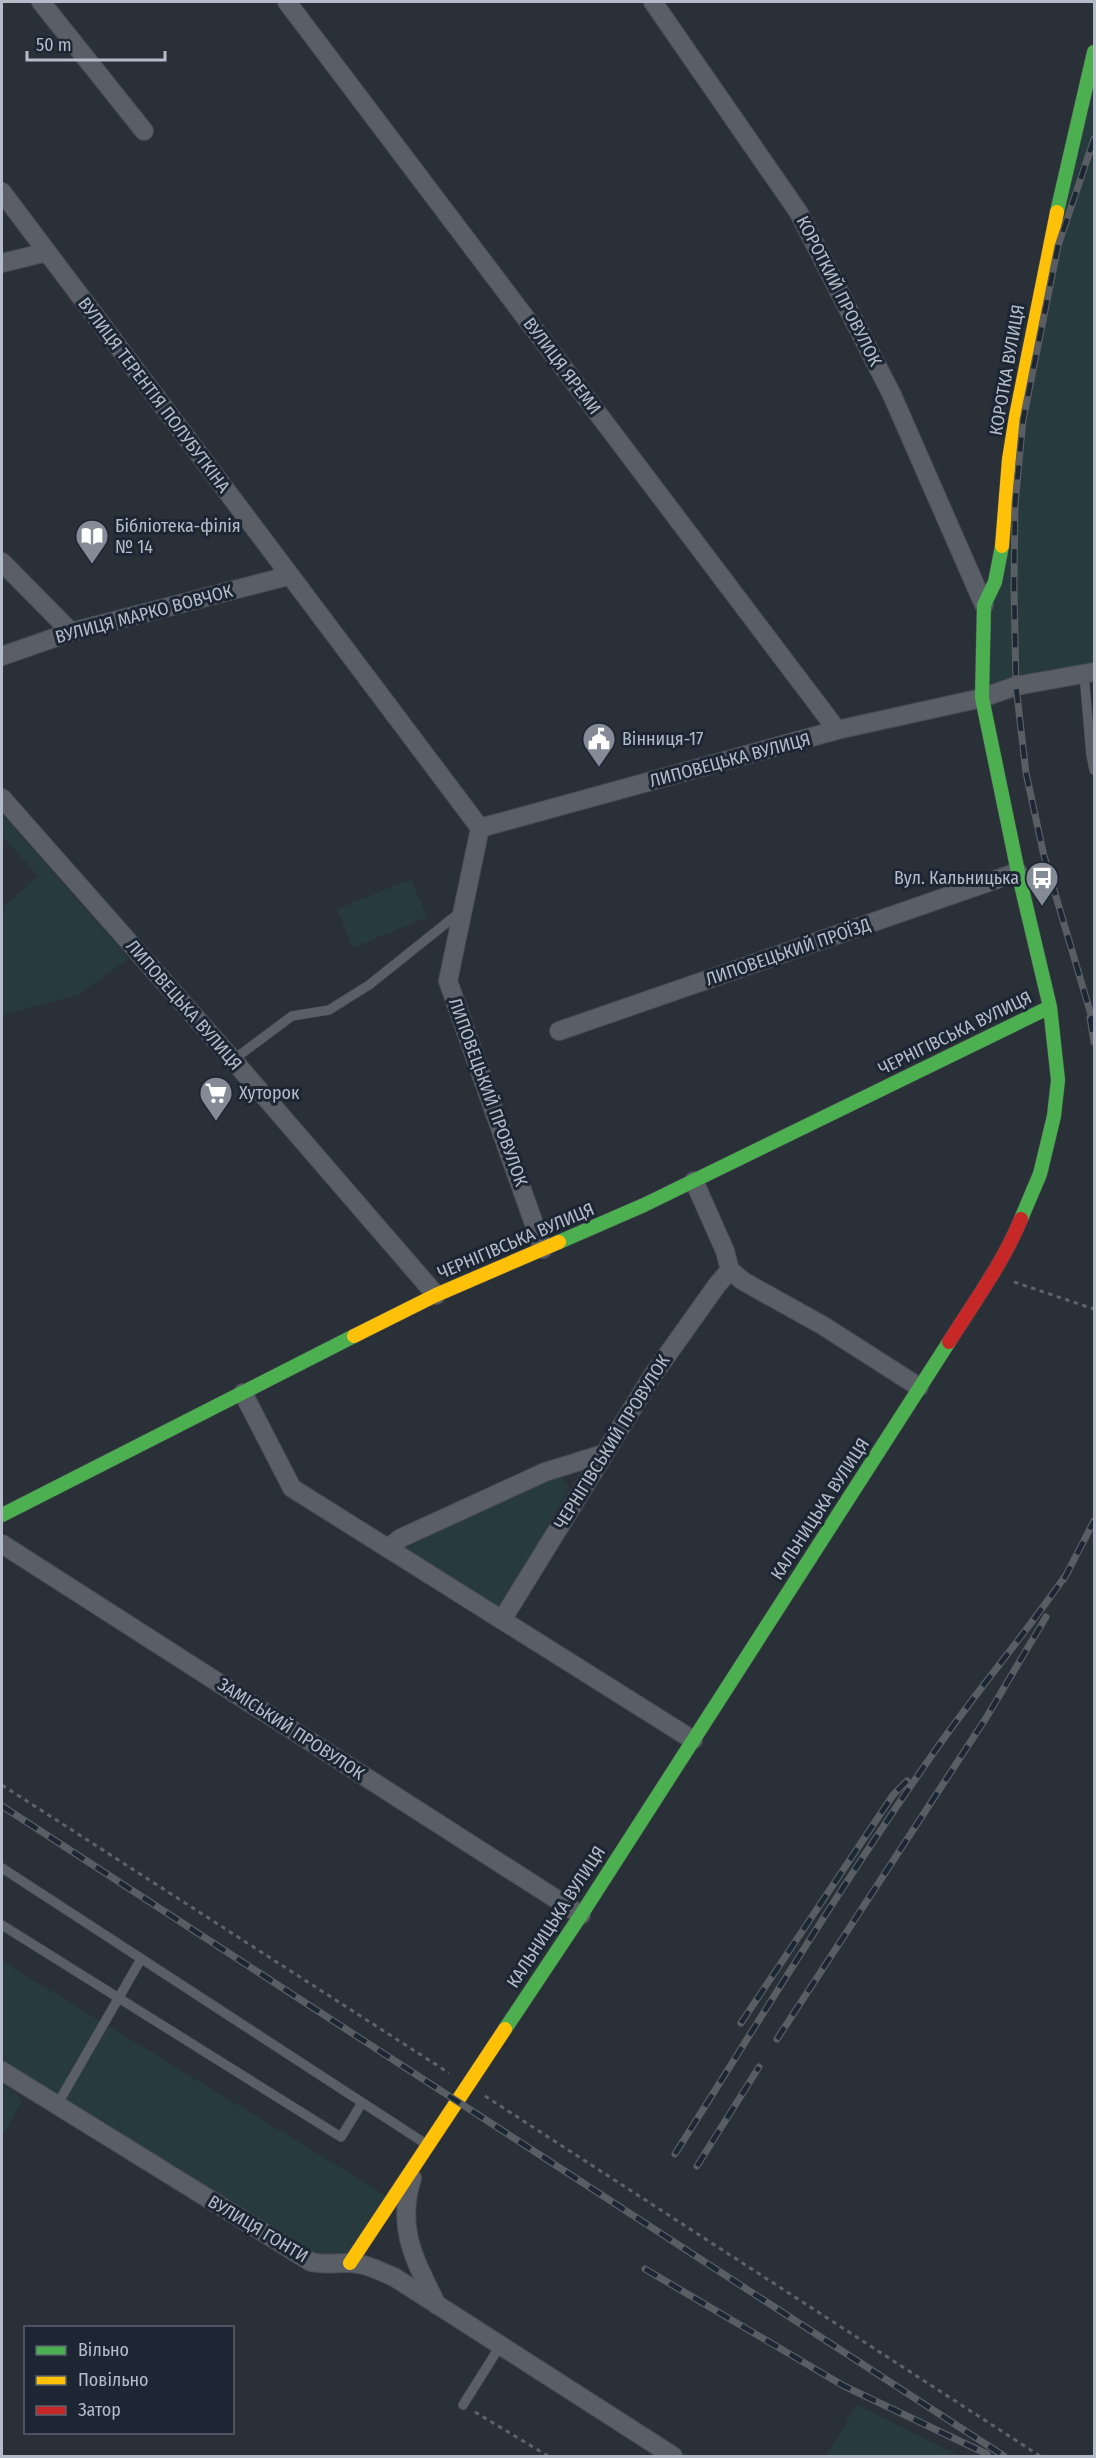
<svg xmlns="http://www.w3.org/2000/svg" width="1096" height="2458" font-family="'Fira Sans Condensed',sans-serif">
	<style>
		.green { fill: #273a3e }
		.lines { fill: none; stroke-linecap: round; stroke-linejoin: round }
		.lane-casing { stroke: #484c53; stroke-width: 10 }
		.street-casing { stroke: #484c53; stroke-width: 20 }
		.fast-casing { stroke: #484c53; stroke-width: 15 }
		.slow-casing { stroke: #484c53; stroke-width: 15 }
		.jam-casing { stroke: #484c53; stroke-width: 15 }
		.path { stroke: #5d636a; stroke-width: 3; stroke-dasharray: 4.5 4.5; stroke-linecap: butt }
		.lane { stroke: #5a5e66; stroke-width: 9 }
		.street { stroke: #5a5e66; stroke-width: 18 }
		.fast { stroke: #4caf50; stroke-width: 14 }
		.slow { stroke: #ffc107; stroke-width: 14 }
		.jam { stroke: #c62828; stroke-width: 14 }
		.rail-casing { stroke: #595d64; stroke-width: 7 }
		.rail { stroke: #1d2633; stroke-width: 4.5; stroke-dasharray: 14; stroke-linecap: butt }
		.labels { text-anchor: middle; stroke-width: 6; stroke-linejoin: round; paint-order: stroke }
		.street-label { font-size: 18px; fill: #b4bcc9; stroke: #1d2633 }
		.poi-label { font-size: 18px; fill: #b4bcc9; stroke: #1d2633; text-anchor: start }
	</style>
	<rect width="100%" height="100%" fill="#2a3038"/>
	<path class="green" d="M1094,52V672L982,698L984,605Z
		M2,814L129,959L77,995L2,1015V908L38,876L2,836Z
		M411,879L427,917L353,948L337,909Z
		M561,1477L569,1488L501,1609L398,1547L544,1478Z
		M2,1961L392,2199L350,2263L327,2265L2,2071Z
		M2,2084L15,2093L22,2101L2,2136Z
		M857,2405L959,2456H826Z"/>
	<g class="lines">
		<g class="lane-casing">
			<path id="lane" d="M1084,674L1091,755L1094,770
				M233,1060L292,1016L329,1010L369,985L459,913
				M2,1868L426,2144
				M2,1925L341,2137L362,2103
				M57,2105L141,1959
				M463,2405L500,2346"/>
		</g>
		<g class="street-casing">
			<path id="street" d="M41,2L144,131
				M287,2L837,730
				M653,2L799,213L892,395L984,605
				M2,192L480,828
				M2,263L47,252
				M2,562L71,632
				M2,656L71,632L288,576
				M2,798L233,1060L436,1295
				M480,828L837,730L982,698L1016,686L1094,672
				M480,828L448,981L543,1249
				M559,1031L1018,872
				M694,1181L725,1251L730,1270L743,1281L822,1325L919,1387
				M243,1393L292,1488L693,1740
				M2,1544L581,1915
				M388,1548L401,1538L545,1472L603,1454
				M502,1620L653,1375L717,1285L730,1270
				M2,2071L311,2262C325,2265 336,2263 349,2263C365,2263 379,2271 394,2277L673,2456
				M412,2178C396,2229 415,2260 437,2305"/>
		</g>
		<g class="fast-casing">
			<path id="fast" d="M1057,212L1094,52
				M1002,546L995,582L984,605L982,698L1018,872L1050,1007L1058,1080L1054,1116L1040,1174L1021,1219
				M559,1242L644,1205L1050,1007
				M2,1515L354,1336
				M505,2029L581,1915L949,1342"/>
		</g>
		<g class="slow-casing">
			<path id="slow" d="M1002,546L1009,459L1016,416L1057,212
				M354,1336L436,1295L559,1242
				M350,2263L505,2029"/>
		</g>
		<g class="jam-casing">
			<path id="jam" d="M949,1342C974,1302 1003,1263 1021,1219"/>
		</g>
		<path class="path" d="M1014,1282L1094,1309
			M2,1785L449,2073
			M485,2096L1040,2456
			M475,2412L548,2456"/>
		<use href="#lane" class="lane"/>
		<use href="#street" class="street"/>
		<use href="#fast" class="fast"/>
		<use href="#slow" class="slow"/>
		<use href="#jam" class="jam"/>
		<g class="rail-casing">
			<path id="rail" d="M1094,139L1058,246L1023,420L1015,504L1014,587L1016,686L1026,773L1044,856L1094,1025
				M1090,1018L1094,1042
				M1064,1579L1094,1521
				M2,1806L1004,2456
				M741,2023L893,1795L907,1781
				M777,2039L986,1718L1046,1617
				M675,2154C759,2021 840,1887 930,1758C974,1694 1024,1636 1068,1572
				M697,2166L759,2067
				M645,2269L844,2386L987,2454"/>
		</g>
		<use href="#rail" class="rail"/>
	</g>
	<defs>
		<g id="library-pin" transform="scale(1.725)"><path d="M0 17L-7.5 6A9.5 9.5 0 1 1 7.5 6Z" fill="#848b96" stroke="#1d2633"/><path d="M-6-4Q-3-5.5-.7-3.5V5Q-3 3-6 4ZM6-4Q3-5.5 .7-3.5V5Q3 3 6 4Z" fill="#fff"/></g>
		<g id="civic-pin" transform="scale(1.725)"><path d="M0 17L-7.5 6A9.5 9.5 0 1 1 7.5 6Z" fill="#848b96" stroke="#1d2633"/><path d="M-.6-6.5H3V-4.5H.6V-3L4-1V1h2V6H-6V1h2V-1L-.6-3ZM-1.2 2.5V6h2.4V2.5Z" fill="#fff"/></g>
		<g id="bus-pin" transform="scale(1.725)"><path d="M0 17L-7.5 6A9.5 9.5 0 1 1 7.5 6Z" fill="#848b96" stroke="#1d2633"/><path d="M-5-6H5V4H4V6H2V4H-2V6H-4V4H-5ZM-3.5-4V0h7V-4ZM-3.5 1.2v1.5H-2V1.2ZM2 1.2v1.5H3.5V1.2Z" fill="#fff"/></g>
		<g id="supermarket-pin" transform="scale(1.725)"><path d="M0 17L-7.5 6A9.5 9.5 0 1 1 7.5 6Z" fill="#848b96" stroke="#1d2633"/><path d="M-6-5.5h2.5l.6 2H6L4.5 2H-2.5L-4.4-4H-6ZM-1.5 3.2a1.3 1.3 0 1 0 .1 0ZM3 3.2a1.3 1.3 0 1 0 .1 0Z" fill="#fff"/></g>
	</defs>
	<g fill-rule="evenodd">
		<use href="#library-pin" x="92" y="536"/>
		<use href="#civic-pin" x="599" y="739"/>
		<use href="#bus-pin" x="1042" y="878"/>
		<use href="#supermarket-pin" x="216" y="1093"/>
	</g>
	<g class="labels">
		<g class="street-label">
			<text transform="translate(839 291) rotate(63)" y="6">КОРОТКИЙ ПРОВУЛОК</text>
			<text transform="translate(562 366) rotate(53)" y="6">ВУЛИЦЯ ЯРЕМИ</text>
			<text transform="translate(1007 370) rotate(-80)" y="6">КОРОТКА ВУЛИЦЯ</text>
			<text transform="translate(154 395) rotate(53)" y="6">ВУЛИЦЯ ТЕРЕНТІЯ ПОЛУБУТКІНА</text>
			<text transform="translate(144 614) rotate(-15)" y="6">ВУЛИЦЯ МАРКО ВОВЧОК</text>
			<text transform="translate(730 760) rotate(-15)" y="6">ЛИПОВЕЦЬКА ВУЛИЦЯ</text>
			<text transform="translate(788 952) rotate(-19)" y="6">ЛИПОВЕЦЬКИЙ ПРОЇЗД</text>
			<text transform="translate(184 1005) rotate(49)" y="6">ЛИПОВЕЦЬКА ВУЛИЦЯ</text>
			<text transform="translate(955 1033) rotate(-26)" y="6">ЧЕРНІГІВСЬКА ВУЛИЦЯ</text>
			<text transform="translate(488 1092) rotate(70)" y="6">ЛИПОВЕЦЬКИЙ ПРОВУЛОК</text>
			<text transform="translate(516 1241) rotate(-23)" y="6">ЧЕРНІГІВСЬКА ВУЛИЦЯ</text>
			<text transform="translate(612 1442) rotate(-58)" y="6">ЧЕРНІГІВСЬКИЙ ПРОВУЛОК</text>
			<text transform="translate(820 1509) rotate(-57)" y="6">КАЛЬНИЦЬКА ВУЛИЦЯ</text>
			<text transform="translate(291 1729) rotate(33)" y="6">ЗАМІСЬКИЙ ПРОВУЛОК</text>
			<text transform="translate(556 1917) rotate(-57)" y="6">КАЛЬНИЦЬКА ВУЛИЦЯ</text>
			<text transform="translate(258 2229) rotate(31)" y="6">ВУЛИЦЯ ГОНТИ</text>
		</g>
		<g class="poi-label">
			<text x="115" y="532">Бібліотека-філія<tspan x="115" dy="21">№ 14</tspan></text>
			<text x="622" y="745">Вінниця-17</text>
			<text x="1019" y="884" text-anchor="end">Вул. Кальницька</text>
			<text x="239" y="1099">Хуторок</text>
		</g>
	</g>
	<rect width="1096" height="2458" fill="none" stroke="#b4bcc9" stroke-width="6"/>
	<rect x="24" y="2326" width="210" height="108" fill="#1d2633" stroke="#59626f" stroke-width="1.5"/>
	<rect x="36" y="2346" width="30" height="9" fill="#4caf50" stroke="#59626f" stroke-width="1.5"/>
	<text x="78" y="2356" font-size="18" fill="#b4bcc9">Вільно</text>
	<rect x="36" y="2376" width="30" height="9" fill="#ffc107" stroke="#59626f" stroke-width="1.5"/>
	<text x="78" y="2386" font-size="18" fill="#b4bcc9">Повільно</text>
	<rect x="36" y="2406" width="30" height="9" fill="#c62828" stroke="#59626f" stroke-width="1.5"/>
	<text x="78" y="2416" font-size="18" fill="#b4bcc9">Затор</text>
	<path d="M27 51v9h138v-9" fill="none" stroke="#b4bcc9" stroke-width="3"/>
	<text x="36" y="51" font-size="18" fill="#b4bcc9" stroke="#1d2633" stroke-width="4.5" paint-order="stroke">50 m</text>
</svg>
